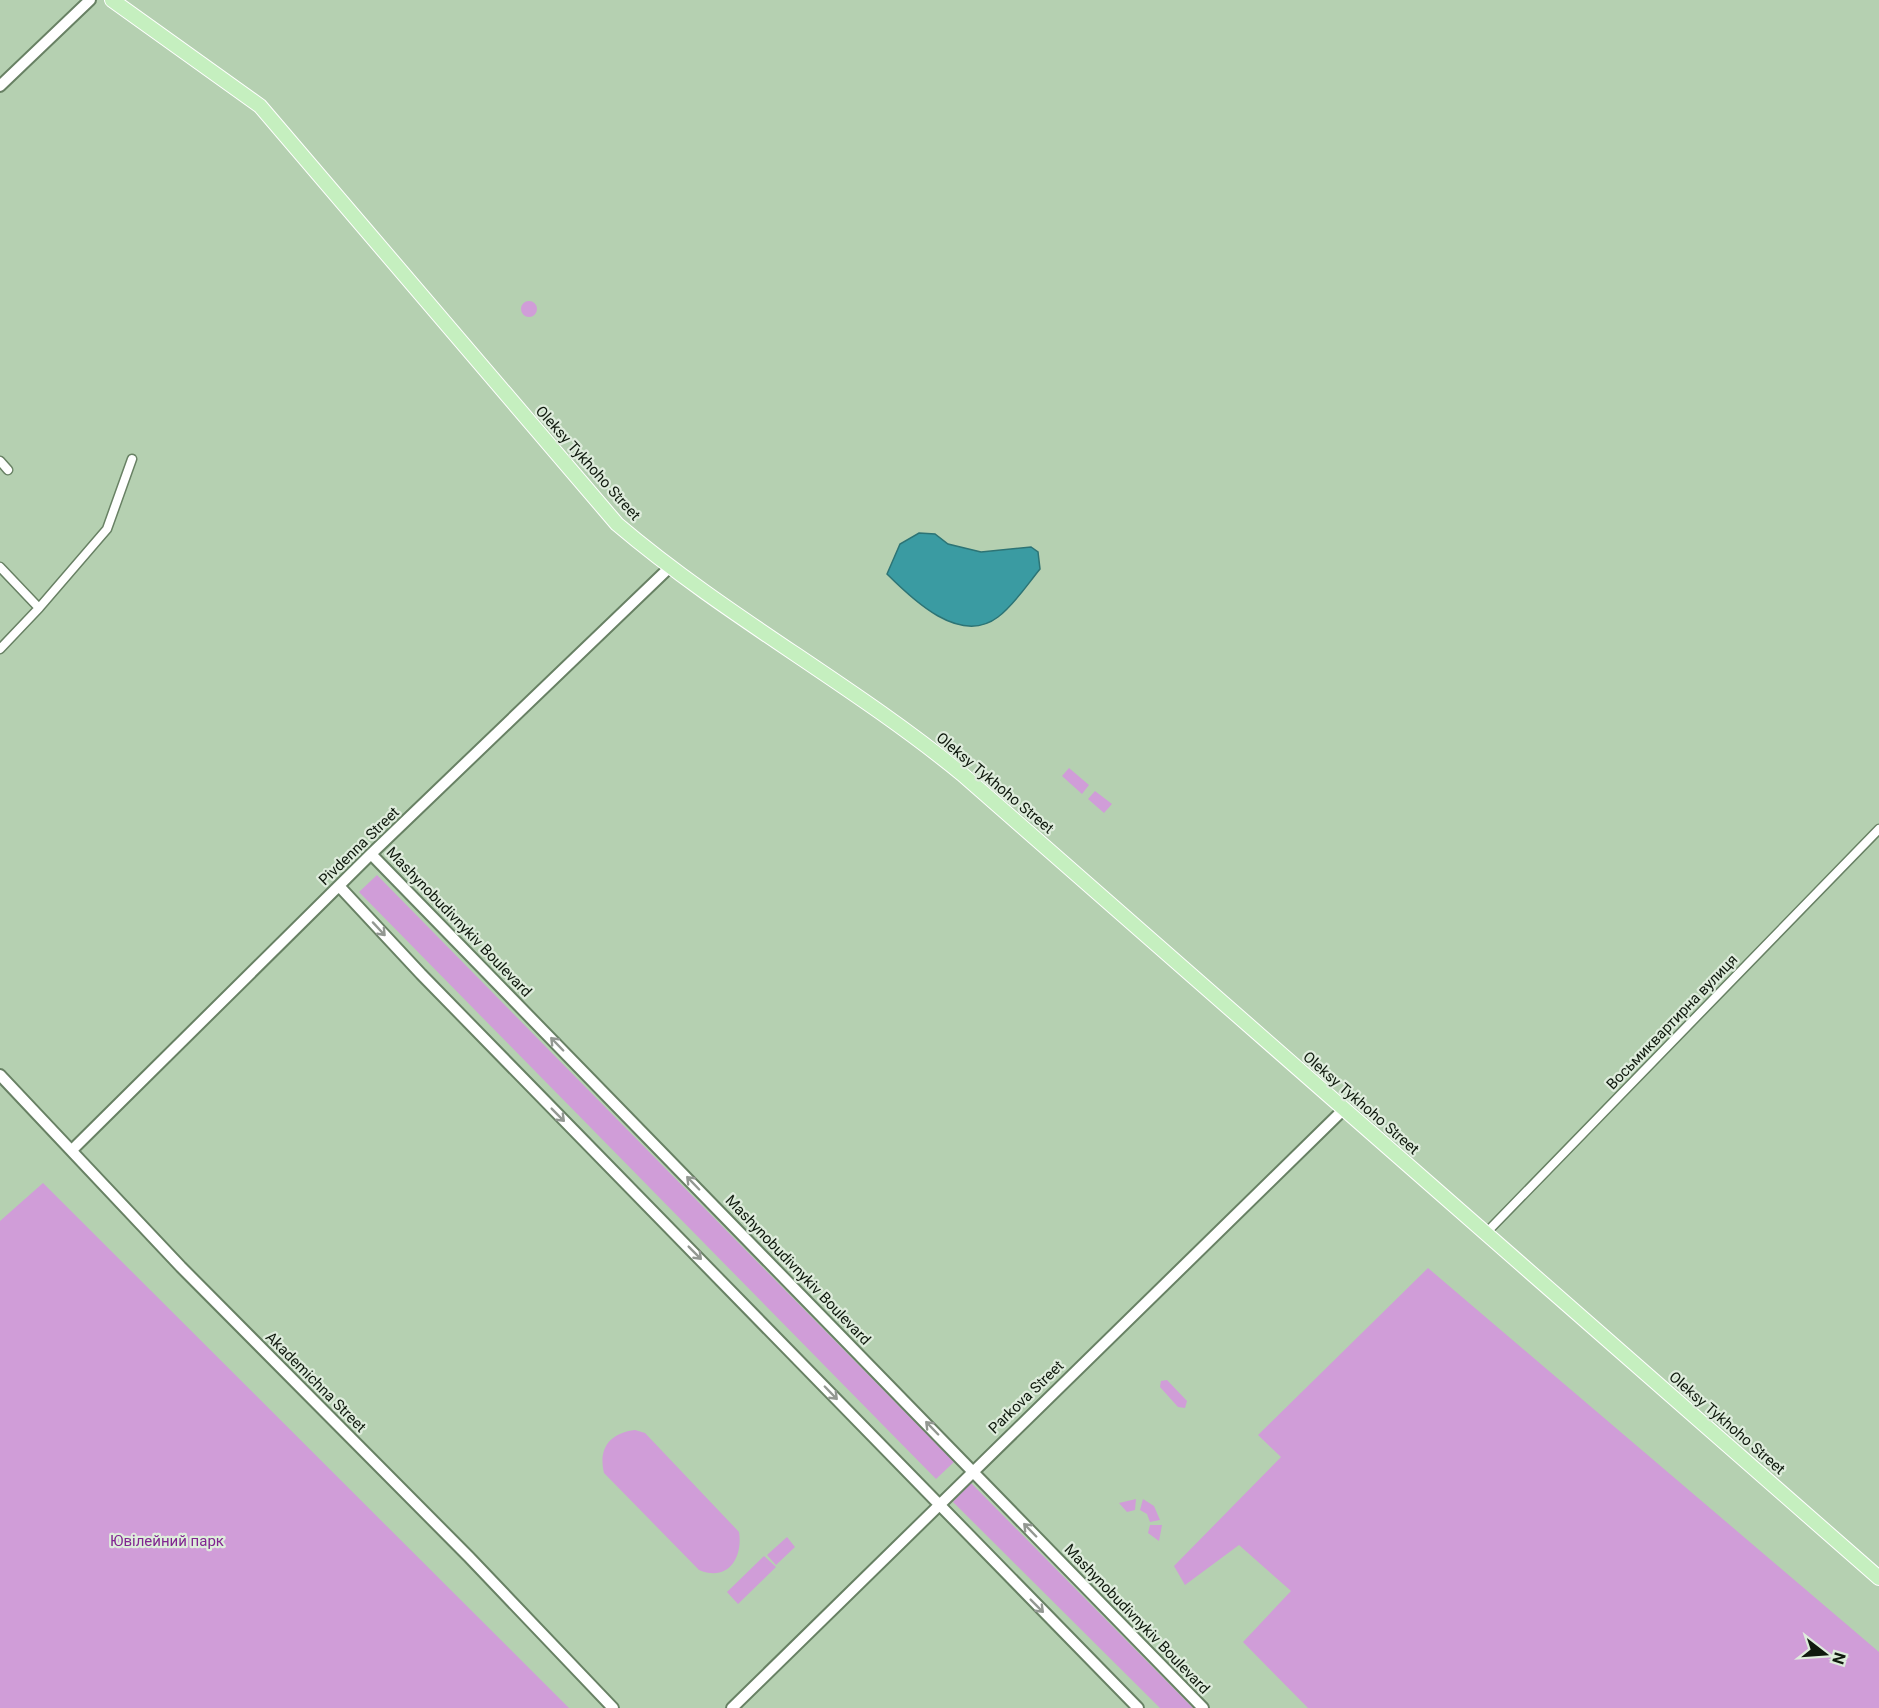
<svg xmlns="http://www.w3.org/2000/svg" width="1879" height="1708" font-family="Roboto,sans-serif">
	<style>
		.green { fill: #d09dd8 }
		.water { fill: #3a9ba2; stroke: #2d7475; stroke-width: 1.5 }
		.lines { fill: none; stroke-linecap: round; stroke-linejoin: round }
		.minor-casing { stroke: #688164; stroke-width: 11 }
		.tertiary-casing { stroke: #688164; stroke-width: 14 }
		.primary-casing { stroke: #fff; stroke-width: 16 }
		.minor { stroke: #fff; stroke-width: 8 }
		.tertiary { stroke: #fff; stroke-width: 10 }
		.primary { stroke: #c5efbf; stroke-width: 14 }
		.oneway { stroke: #939892 }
		.labels { text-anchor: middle; stroke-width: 4.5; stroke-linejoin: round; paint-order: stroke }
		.street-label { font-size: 15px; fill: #0f190d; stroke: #deecdc }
		.park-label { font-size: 15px; fill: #812590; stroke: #deecdc }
	</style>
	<rect width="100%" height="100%" fill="#b5d0b1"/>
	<path class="green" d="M521 309a8 8 0 1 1 16 0a8 8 0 1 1-16 0Z
		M1069,768L1089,785L1082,794L1062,776Z
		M1095,791L1112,804L1104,813L1088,799Z
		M377,875L954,1462L936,1479L359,892Z
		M43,1183L569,1708H0V1221Z
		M1428,1268L1879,1652V1708H1308L1243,1642L1291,1591L1239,1545L1185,1585L1174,1566L1281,1457L1258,1435Z
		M1167,1380L1187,1401L1185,1408L1178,1407L1160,1387L1161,1381Z
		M635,1430L645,1433L739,1532C743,1558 728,1582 699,1570L604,1473C598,1448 610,1433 635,1430Z
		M971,1483L1193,1708H1160L953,1502Z
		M1136,1499L1135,1510L1127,1512L1119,1503Z
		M1143,1499L1154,1506L1160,1520L1150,1522L1147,1514L1140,1510Z
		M1150,1525H1162L1159,1541L1148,1533Z
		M787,1537L795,1547L776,1565L767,1555Z
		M764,1556L776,1567L738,1604L727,1592Z"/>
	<path class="water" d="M919,533L935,534L948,544L981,552L1031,547L1038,552L1040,569C1027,585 1014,605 998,617C960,646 912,599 887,574L900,544Z"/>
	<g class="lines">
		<g class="minor-casing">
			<path id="minor" d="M0,461L8,470
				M0,567L39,608
				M0,649L39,608L107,529L132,459
				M1485,1234L1879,829"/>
		</g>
		<g class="tertiary-casing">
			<path id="tertiary" d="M0,86L90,0
				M371,854L1203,1708
				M339,886L421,974L1138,1708
				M0,1075L181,1267L469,1557L613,1708
				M72,1150L371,854L670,567
				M732,1708L1343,1110"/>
		</g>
		<g class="primary-casing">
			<path id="primary" d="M112,0L260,106L617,524C725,616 852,684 962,774L1879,1578"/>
		</g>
		<use href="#minor" class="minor"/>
		<use href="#tertiary" class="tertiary"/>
		<use href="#primary" class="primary"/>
	</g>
	<defs><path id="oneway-shaft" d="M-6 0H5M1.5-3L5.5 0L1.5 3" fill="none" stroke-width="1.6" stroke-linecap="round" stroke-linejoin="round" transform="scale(1.5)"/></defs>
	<g class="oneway">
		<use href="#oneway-shaft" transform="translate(379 929) rotate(47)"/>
		<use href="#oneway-shaft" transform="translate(557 1044) rotate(-134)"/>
		<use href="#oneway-shaft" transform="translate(558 1115) rotate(45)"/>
		<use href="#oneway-shaft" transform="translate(693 1183) rotate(-134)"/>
		<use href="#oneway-shaft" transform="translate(695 1253) rotate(45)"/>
		<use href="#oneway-shaft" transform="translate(831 1393) rotate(46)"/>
		<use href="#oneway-shaft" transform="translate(932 1428) rotate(-134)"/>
		<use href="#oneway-shaft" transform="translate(1030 1530) rotate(-134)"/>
		<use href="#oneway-shaft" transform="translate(1037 1606) rotate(45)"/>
	</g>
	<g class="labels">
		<g class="street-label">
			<text transform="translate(588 463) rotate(48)" y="5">Oleksy Tykhoho Street</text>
			<text transform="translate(995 783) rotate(40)" y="5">Oleksy Tykhoho Street</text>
			<text transform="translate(359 846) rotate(-44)" y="5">Pivdenna Street</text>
			<text transform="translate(459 922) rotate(46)" y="5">Mashynobudivnykiv Boulevard</text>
			<text transform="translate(1672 1022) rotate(-46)" y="5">Восьмиквартирна вулиця</text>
			<text transform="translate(1361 1103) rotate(41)" y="5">Oleksy Tykhoho Street</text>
			<text transform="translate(798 1270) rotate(46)" y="5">Mashynobudivnykiv Boulevard</text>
			<text transform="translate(316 1382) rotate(45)" y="5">Akademichna Street</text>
			<text transform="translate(1026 1397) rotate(-44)" y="5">Parkova Street</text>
			<text transform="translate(1727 1423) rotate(41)" y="5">Oleksy Tykhoho Street</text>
			<text transform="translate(1137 1619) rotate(46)" y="5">Mashynobudivnykiv Boulevard</text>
		</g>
		<g class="park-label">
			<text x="167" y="1546">Ювілейний парк</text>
		</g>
	</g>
	<g transform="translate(1825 1654) rotate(107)" stroke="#deecdc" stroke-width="4.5" paint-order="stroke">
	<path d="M0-4.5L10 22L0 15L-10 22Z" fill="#0f190d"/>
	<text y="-9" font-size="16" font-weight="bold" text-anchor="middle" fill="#0f190d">N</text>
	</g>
</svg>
